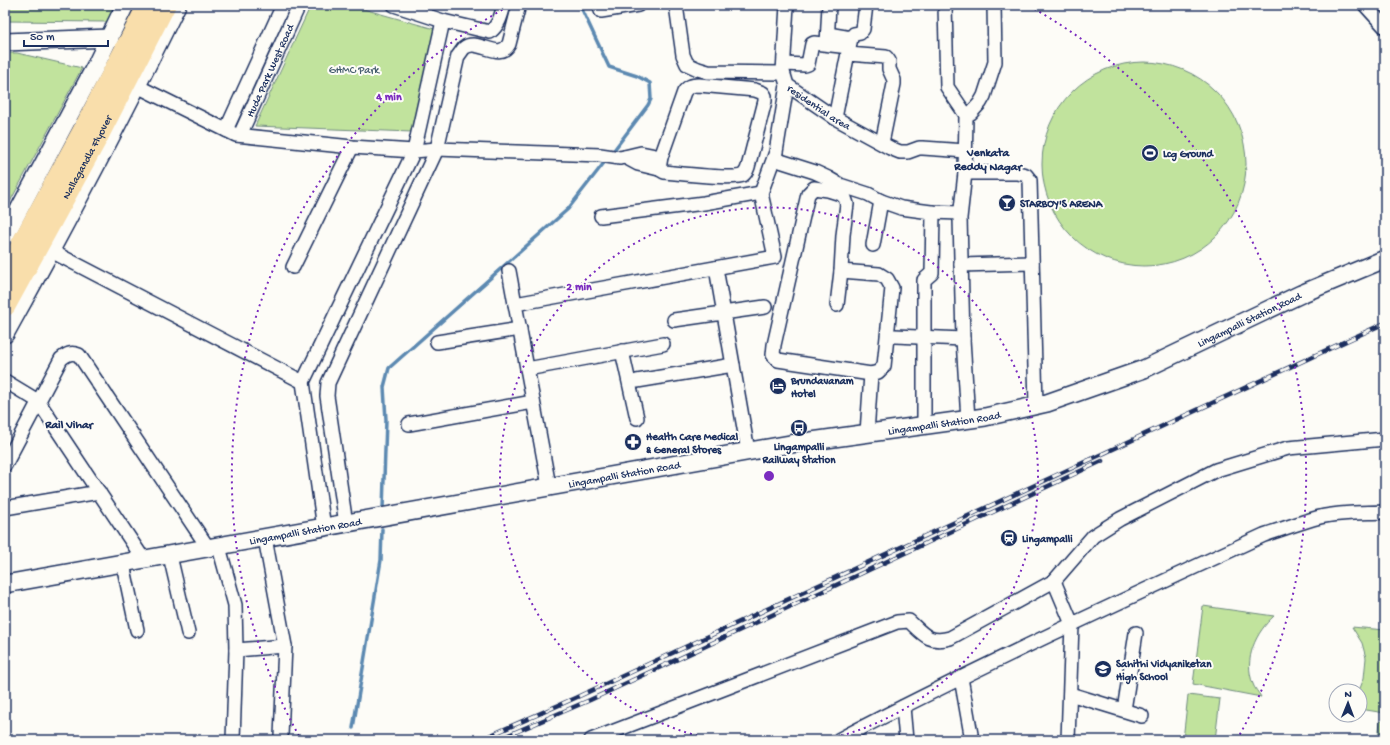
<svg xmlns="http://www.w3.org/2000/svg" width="1390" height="745" font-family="'Gochi Hand',sans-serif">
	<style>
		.green { fill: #c1e39d; stroke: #6e897e }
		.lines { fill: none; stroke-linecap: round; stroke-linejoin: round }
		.stream { stroke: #5c89b1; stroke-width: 3.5 }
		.minor-casing { stroke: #1b2f5e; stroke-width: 16 }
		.tertiary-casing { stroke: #1b2f5e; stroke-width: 20 }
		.primary-casing { stroke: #1b2f5e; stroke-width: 24 }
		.minor { stroke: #fdfcf7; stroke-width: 13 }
		.tertiary { stroke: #fdfcf7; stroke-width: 17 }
		.primary { stroke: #f9deab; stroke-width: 21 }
		.rail-casing { stroke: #1b2f5e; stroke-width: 4.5 }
		.rail { stroke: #fdfcf7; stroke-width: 3; stroke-dasharray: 9; stroke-linecap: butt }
		.ring { fill: none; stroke: #7b2cbf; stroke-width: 2; stroke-dasharray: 2 4 }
		.labels { text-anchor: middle; stroke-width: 4; stroke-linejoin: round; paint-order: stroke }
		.park-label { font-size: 11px; fill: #445c6e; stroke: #fdfcf7 }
		.street-label { font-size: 11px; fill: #1b2f5e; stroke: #fdfcf7 }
		.poi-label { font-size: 11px; font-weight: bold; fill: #1b2f5e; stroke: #fdfcf7; text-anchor: start }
		.neighbourhood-label { font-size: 12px; font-weight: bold; fill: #1b2f5e; stroke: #fdfcf7 }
		.centre { fill: #7b2cbf; stroke: #fdfcf7; stroke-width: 2 }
		.ring-label { font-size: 12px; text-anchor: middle; font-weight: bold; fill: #7b2cbf; stroke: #fdfcf7; stroke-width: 4; stroke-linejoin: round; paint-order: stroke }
	</style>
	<rect width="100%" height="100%" fill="#fdfcf7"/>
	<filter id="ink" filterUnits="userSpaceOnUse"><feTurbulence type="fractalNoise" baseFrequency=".025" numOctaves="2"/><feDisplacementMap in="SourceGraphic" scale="8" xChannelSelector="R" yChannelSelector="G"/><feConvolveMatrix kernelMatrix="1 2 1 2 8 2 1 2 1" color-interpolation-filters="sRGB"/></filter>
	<g filter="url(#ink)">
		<path class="green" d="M5,5H115L107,22L5,21Z
			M311,5H349L438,30L412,132L255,126Z
			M5,53H17L82,68L5,211Z
			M1042 164a102 102 0 1 1 204 0a102 102 0 1 1-204 0Z
			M1203,606L1274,616C1256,632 1243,659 1253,684C1254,688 1259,693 1261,697L1193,684Z
			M1352,627L1385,630V713L1360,709L1359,691L1364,678L1366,658L1362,643Z
			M1188,695L1220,699L1215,740H1183Z
			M1380,721H1385V740H1378Z"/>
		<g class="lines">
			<path class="stream" d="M580,5L609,67L637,76L650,83L651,99L648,105L611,154
				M383,509L386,420L384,387L389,368L568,209L607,159
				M353,728L381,560L382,529"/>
			<g class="minor-casing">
				<g id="minor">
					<path d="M394,5L443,21"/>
					<path id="s1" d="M676,5L683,55L687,64L698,69L708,72L782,73L784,75L787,85L835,118L890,148L900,152H908L919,148H923L966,151"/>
					<path d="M945,5L947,87L966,115L965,173L960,218L963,339L968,420"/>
					<path d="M1365,5L1385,27"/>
					<path d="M601,11L638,5"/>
					<path d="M828,34L851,38"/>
					<path d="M827,44L829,5"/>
					<path d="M848,54L886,57L889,61V69L894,80V84L882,143"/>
					<path d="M784,64L805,65L808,64L812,44L814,43L849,47"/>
					<path d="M783,72L787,5"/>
					<path d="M699,85L755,90L763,93L765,96V101L748,167C747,170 746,173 743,175C735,180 676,173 664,172L659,169L661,157L684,92C688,86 692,85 699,85Z"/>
					<path d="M137,86L236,135L352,147L414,151L437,149L600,155L620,158L641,153L661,157"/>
					<path d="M966,115L971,113L980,103L984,96L995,62L994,5"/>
					<path d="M835,118L851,38L854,34L860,33L863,29L866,5"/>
					<path d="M226,130L283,5"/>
					<path id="s2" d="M240,135L299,5"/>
					<path d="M625,157L638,164L659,169"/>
					<path d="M774,159L815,172L828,178L840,185L868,194L881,201"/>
					<path d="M965,173H1018L1026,175L1030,180L1036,405"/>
					<path d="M814,188L828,190L841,194L845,198L847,204L843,235L841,271L879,274L887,279L892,288L884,366L878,372L871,374L778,360L773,355L774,345L808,194Z"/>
					<path d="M601,216L704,203L761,193"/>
					<path d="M873,245L881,201L901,208L931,212L960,213"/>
					<path d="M51,251L303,382"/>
					<path d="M961,265L1032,263"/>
					<path d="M293,267L352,147"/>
					<path d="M716,268L748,451"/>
					<path d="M509,271L515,304"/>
					<path d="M837,305L841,271"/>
					<path d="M674,320L765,307"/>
					<path d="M895,336L963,339"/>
					<path d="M437,342L520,329"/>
					<path d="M622,351L637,418"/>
					<path d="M527,369L663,344"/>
					<path d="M5,381L38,401L144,560"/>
					<path d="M637,381L733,365"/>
					<path d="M409,424L533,402"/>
					<path d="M924,425V280L932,273L933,212"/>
					<path d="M867,433L871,374"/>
					<path d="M5,465L61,359C67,354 71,352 79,355L209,549"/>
					<path d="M549,486L515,304L775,257L761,193L776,152L787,85"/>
					<path d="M5,508L99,492"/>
					<path d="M346,524L327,396L328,383L437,149L458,56C460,54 462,50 464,48C478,37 499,62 509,44L519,5"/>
					<path d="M324,528L303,382L414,151L443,21L490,32C499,25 501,16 504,5"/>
					<path d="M265,538L285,646L281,736"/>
					<path d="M219,547L235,605L236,650L233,740"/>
					<path d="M170,556L188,633"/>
					<path d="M123,564L137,630"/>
					<path d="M1054,581L1072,624L1068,740"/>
					<path d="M236,650L285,646"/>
					<path d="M961,678L972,740"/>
					<path d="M1070,694L1142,716"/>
					<path d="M903,707L906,740"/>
					<path d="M1124,710L1136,633"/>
					<path d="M591,740L897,622L909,621C923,634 929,644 950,638L1054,581L1093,536L1120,519L1216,470L1288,448L1385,439"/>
					<path d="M838,740C978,667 1121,601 1264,535C1283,529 1301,522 1320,517C1341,512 1364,513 1385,512"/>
				</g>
			</g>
			<g class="tertiary-casing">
				<g id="tertiary">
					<path d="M5,42L110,38"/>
					<path d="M5,236L96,65L125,5"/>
					<path d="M5,334C65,226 123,116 177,5"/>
					<path id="s3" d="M5,584L790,444L985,417L1047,403L1144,369L1301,294L1385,259"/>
				</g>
			</g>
			<g class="primary-casing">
				<g id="primary">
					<path d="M5,275L83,131L148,5"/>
					<path id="s4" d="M5,306L97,138L165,5"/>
				</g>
			</g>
			<use href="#minor" class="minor"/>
			<use href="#tertiary" class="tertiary"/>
			<use href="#primary" class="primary"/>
			<g class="rail-casing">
				<path id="rail" d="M480,740L575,698L1385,323
					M497,740L590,700L1102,461"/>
			</g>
			<use href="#rail" class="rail"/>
		</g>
	</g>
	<g class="ring">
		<path d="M715 740A269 269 0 1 1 823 740"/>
		<path d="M299 736A537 537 0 0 1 509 6M1029 6A537 537 0 0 1 1239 736"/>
	</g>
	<defs>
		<g id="stadium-disc" transform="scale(0.9)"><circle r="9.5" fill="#1b2f5e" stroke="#fdfcf7"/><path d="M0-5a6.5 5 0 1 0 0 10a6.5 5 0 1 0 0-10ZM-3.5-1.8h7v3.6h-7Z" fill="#fff"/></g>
		<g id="bar-disc" transform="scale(0.9)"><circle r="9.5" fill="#1b2f5e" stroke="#fdfcf7"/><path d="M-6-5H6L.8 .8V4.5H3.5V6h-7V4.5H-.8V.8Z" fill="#fff"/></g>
		<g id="hotel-disc" transform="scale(0.9)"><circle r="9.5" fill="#1b2f5e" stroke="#fdfcf7"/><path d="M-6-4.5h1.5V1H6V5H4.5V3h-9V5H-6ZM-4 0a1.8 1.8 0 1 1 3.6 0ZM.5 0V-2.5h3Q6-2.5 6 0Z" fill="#fff"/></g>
		<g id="bus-disc" transform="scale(0.9)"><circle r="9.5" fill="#1b2f5e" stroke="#fdfcf7"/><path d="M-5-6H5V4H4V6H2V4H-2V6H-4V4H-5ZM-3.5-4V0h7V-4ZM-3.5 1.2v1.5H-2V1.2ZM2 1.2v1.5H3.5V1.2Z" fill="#fff"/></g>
		<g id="pharmacy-disc" transform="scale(0.9)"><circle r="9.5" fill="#1b2f5e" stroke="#fdfcf7"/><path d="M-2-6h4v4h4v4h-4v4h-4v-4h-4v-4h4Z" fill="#fff"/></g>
		<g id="station-disc" transform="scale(0.9)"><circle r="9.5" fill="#1b2f5e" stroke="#fdfcf7"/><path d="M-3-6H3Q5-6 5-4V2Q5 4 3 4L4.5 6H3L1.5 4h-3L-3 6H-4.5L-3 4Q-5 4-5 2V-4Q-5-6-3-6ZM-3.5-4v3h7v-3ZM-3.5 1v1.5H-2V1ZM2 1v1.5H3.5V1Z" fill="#fff"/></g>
		<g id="university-disc" transform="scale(0.9)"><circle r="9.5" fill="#1b2f5e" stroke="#fdfcf7"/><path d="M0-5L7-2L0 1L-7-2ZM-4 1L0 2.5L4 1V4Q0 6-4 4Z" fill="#fff"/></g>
	</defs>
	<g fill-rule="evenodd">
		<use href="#stadium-disc" x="1150" y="153"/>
		<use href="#bar-disc" x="1007" y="203"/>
		<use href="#hotel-disc" x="778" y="386"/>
		<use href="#bus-disc" x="799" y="428"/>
		<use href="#pharmacy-disc" x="633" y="442"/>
		<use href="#station-disc" x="1009" y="538"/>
		<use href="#university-disc" x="1103" y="669"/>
	</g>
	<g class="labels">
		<g class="park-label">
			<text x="354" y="73">GHMC Park</text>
		</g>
		<g class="street-label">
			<text dy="4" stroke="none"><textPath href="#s2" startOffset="71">Huda Park West Road</textPath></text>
			<text dy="4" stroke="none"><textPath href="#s1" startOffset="209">residential area</textPath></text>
			<text dy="4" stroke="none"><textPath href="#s4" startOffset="170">Nallagandla Flyover</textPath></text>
			<text dy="4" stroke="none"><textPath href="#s3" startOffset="1277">Lingampalli Station Road</textPath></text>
			<text dy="4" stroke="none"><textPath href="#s3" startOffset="953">Lingampalli Station Road</textPath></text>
			<text dy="4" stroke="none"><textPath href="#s3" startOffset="629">Lingampalli Station Road</textPath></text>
			<text dy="4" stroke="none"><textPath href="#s3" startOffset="305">Lingampalli Station Road</textPath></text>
		</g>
		<g class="poi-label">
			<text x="1163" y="157">Lcg Ground</text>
			<text x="1020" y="207">STARBOY'S ARENA</text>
			<text x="791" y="384">Brundavanam<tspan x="791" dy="13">Hotel</tspan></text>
			<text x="646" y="440">Health Care Medical<tspan x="646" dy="13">&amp; General Stores</tspan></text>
			<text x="799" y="450" text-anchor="middle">Lingampalli<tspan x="799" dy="13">Railway Station</tspan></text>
			<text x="1022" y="542">Lingampalli</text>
			<text x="1116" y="667">Sahithi Vidyaniketan<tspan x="1116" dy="13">High School</tspan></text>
		</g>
		<g class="neighbourhood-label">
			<text x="988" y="156">Venkata<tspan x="988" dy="14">Reddy Nagar</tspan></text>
			<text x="69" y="428">Rail Vihar</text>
		</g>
	</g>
	<circle cx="769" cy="476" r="6" class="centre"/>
	<g class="ring-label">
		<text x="389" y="100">4 min</text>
		<text x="579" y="290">2 min</text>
	</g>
	<rect width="1390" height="745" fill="none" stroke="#fdfcf7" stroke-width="20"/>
	<rect x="10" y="10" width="1370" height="725" fill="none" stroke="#1b2f5e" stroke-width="1.5" filter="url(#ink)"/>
	<g transform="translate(1348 703) rotate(1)"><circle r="19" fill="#fdfcf7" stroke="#a3aaba"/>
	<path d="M0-3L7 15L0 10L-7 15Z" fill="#1b2f5e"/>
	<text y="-6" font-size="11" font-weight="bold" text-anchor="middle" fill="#1b2f5e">N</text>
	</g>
	<path d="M24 40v6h84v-6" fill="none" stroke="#1b2f5e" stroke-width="2"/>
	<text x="30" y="40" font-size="12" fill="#1b2f5e" stroke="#fdfcf7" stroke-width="3" paint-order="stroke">50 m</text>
</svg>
